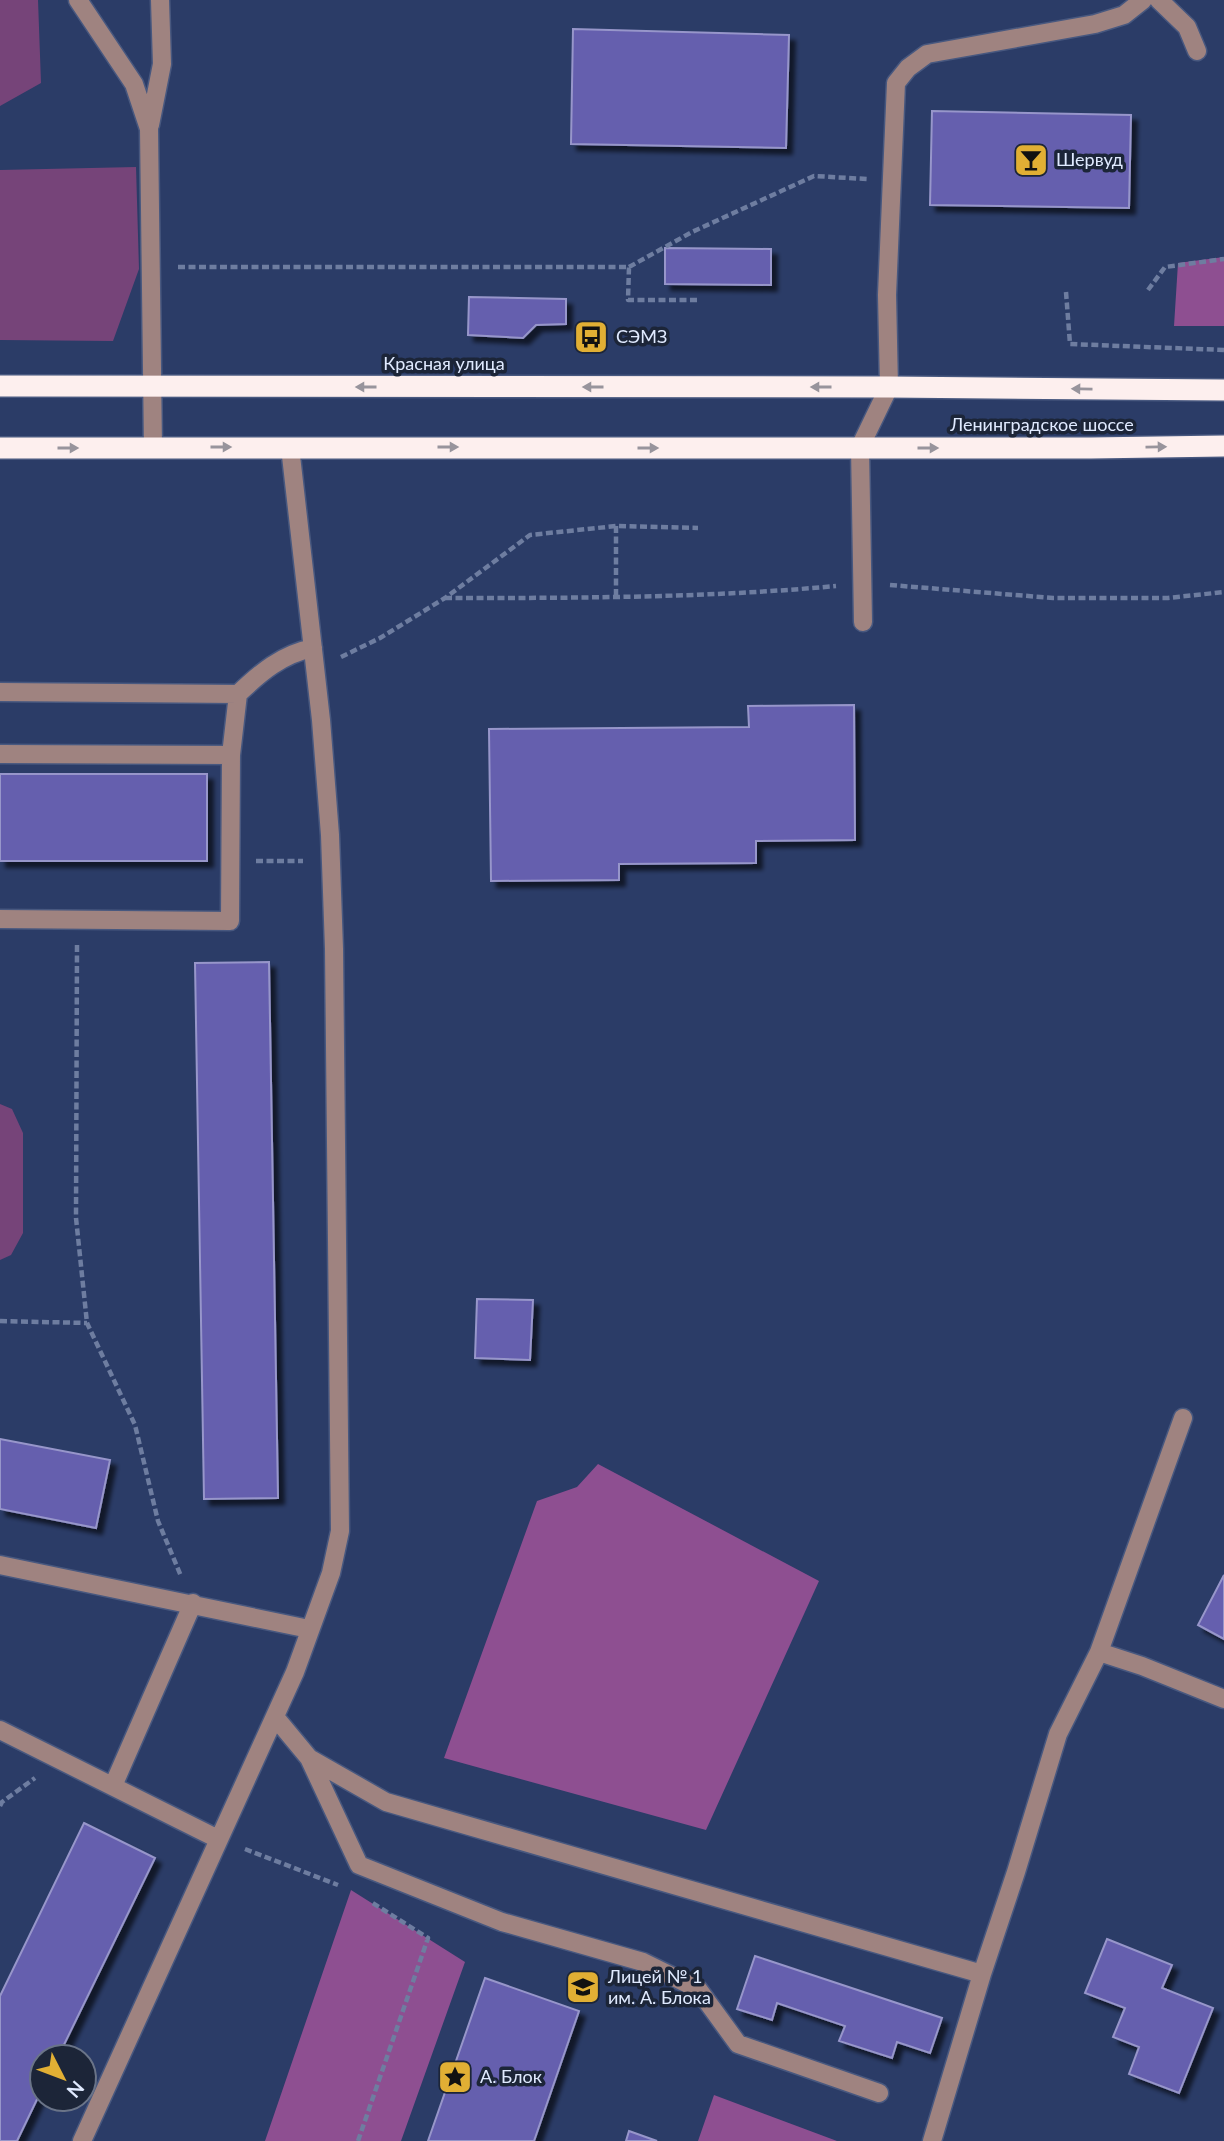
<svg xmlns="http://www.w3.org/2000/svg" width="1224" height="2141" font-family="Lato,sans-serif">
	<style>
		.green { fill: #764479 }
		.forest { fill: #8e4f91 }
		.building { fill: #655eae; stroke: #9796ca; stroke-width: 2; filter: url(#shadow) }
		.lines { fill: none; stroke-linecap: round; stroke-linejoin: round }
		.minor-casing { stroke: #48587f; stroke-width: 21 }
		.highway-casing { stroke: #48587f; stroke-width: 24 }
		.path { stroke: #6e7da0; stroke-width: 4.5; stroke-dasharray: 7 3.5; stroke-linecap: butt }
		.minor { stroke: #9f8380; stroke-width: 18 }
		.highway { stroke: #fdefee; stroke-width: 21 }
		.oneway { fill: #98949c }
		.labels { text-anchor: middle; stroke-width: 7; stroke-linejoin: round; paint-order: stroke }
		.poi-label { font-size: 18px; fill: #e0eaff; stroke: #1c2538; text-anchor: start }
		.street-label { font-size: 18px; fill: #e0eaff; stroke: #1c2538 }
	</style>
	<defs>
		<filter id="shadow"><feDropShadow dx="6" dy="6" stdDeviation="2" flood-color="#0009"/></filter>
	</defs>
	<rect width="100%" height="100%" fill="#2b3c67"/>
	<path class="green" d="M0,0H38L41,83L0,106Z
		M136,167L139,269L113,341L0,340V170Z
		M0,1104L12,1109L23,1133V1233L11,1255L0,1260Z"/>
	<path class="forest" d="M1224,257V326H1174L1178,263Z
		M598,1464L819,1581L706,1830L444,1758L537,1501L577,1487Z
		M351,1890L465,1962L401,2141H265Z
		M714,2095L837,2141H698Z"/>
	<path class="building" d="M573,29L789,35L786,148L571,144Z
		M932,111L1131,115L1129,208L930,205Z
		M665,248L771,249V285L665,284Z
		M469,297L566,299V324L536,325L523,338L468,335Z
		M854,705L855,840L756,841V863L619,864V880L491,881L489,729L749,727L748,706Z
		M0,774H207V861H0Z
		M269,962L278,1498L204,1499L195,963Z
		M477,1299L533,1300L530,1360L475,1358Z
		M0,1439L110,1460L96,1528L0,1509Z
		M1224,1575V1639L1198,1625Z
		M84,1823L155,1858L58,2057H42V2089L17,2141H0V1996Z
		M1107,1939L1172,1965L1162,1988L1213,2008L1179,2093L1129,2074L1139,2047L1113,2037L1125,2008L1085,1993Z
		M755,1956L942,2018L930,2053L897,2042L892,2058L839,2041L845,2026L777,2003L772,2020L737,2009Z
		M485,1978L579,2011L534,2141H428Z
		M629,2131L657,2141H626Z"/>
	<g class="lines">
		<g class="minor-casing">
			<path id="minor" d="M78,0L134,84L149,129L153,448
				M1159,0L1187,27L1197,51
				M150,125L162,64L160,0
				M863,622L860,447L889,387L887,295L896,83L908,68L927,54L1095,24L1124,15L1143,0
				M0,692L238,694C260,673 282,654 313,648
				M0,754L231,755
				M0,919L230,921L231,755L238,694
				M0,1565L309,1629
				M1099,1652L1142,1666L1224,1699
				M275,1717L309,1758L359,1865L502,1922L643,1962L698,1989L738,2044L879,2093
				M0,1730L218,1839
				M309,1758L386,1802L982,1974
				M113,1786L193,1603
				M82,2141L295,1672L331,1573L340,1531L334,949L330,835L321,720L290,447
				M932,2141L982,1974L1016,1872L1058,1734L1099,1652L1183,1418"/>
		</g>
		<g class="highway-casing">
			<path id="highway" d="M0,386L889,387L1224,390
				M0,448H1091L1224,446"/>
		</g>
		<path class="path" d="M178,267H629L628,300H700
			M629,267L692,232L814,176L867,179
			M1148,290L1165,267L1224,259
			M1066,292L1070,344L1224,350
			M616,526V598
			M890,585L1053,598H1168L1224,592
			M445,598C575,598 705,598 836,586
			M341,657L380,638L445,598L530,535L616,526L698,528
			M256,861H303
			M77,945L76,1218L87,1323L135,1425L158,1521L181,1576
			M0,1321L87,1323
			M0,1806L2,1802L35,1778
			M245,1849L338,1885
			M358,2141L428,1938L371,1902"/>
		<use href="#minor" class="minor"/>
		<use href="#highway" class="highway"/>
	</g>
	<defs><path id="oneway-solid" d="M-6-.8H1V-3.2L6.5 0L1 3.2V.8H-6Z" transform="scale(1.75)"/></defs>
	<g class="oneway">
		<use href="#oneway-solid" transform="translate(366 387) rotate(-180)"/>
		<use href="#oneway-solid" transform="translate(593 387) rotate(-180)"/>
		<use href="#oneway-solid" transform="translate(821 387) rotate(-180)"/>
		<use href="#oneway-solid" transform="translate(1082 389) rotate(-179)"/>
		<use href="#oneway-solid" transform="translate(221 447)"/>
		<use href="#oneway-solid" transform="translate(448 447)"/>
		<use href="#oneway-solid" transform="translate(1156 447) rotate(-1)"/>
		<use href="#oneway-solid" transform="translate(68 448)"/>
		<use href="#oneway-solid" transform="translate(648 448)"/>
		<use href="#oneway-solid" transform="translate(928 448)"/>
	</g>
	<defs>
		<g id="bar-square" transform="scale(1.75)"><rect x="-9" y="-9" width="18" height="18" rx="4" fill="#e1af34" stroke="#1c2538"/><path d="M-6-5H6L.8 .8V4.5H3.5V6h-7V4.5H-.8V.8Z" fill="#111"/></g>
		<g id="bus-square" transform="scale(1.75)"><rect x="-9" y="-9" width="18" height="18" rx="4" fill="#e1af34" stroke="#1c2538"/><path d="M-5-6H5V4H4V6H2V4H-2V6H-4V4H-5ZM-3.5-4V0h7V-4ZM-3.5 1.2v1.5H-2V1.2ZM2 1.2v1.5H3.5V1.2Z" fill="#111"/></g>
		<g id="school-square" transform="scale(1.75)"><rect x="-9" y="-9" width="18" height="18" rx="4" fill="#e1af34" stroke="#1c2538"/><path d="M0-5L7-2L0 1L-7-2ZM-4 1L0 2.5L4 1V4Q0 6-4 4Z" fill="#111"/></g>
		<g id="sight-square" transform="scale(1.75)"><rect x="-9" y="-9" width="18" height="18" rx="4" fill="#e1af34" stroke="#1c2538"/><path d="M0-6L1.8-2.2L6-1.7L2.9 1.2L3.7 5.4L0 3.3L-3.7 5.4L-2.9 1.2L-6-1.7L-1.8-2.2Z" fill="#111"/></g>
	</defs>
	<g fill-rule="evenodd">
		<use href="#bar-square" x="1031" y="160"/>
		<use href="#bus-square" x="591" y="337"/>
		<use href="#school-square" x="583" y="1987"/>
		<use href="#sight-square" x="455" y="2077"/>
	</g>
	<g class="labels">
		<g class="poi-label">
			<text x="1056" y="166">Шервуд</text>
			<text x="616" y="343">СЭМЗ</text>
			<text x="608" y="1983">Лицей № 1<tspan x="608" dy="21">им. А. Блока</tspan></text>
			<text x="480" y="2083">А. Блок</text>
		</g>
		<g class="street-label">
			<text x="444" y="370">Красная улица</text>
			<text x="1042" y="431">Ленинградское шоссе</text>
		</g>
	</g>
	<g transform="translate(63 2078) rotate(132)"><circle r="33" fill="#1c2538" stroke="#6a7488" stroke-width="2"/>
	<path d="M0-5L12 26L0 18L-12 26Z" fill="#e1af34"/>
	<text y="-10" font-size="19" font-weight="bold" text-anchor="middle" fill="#e0eaff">N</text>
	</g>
</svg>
